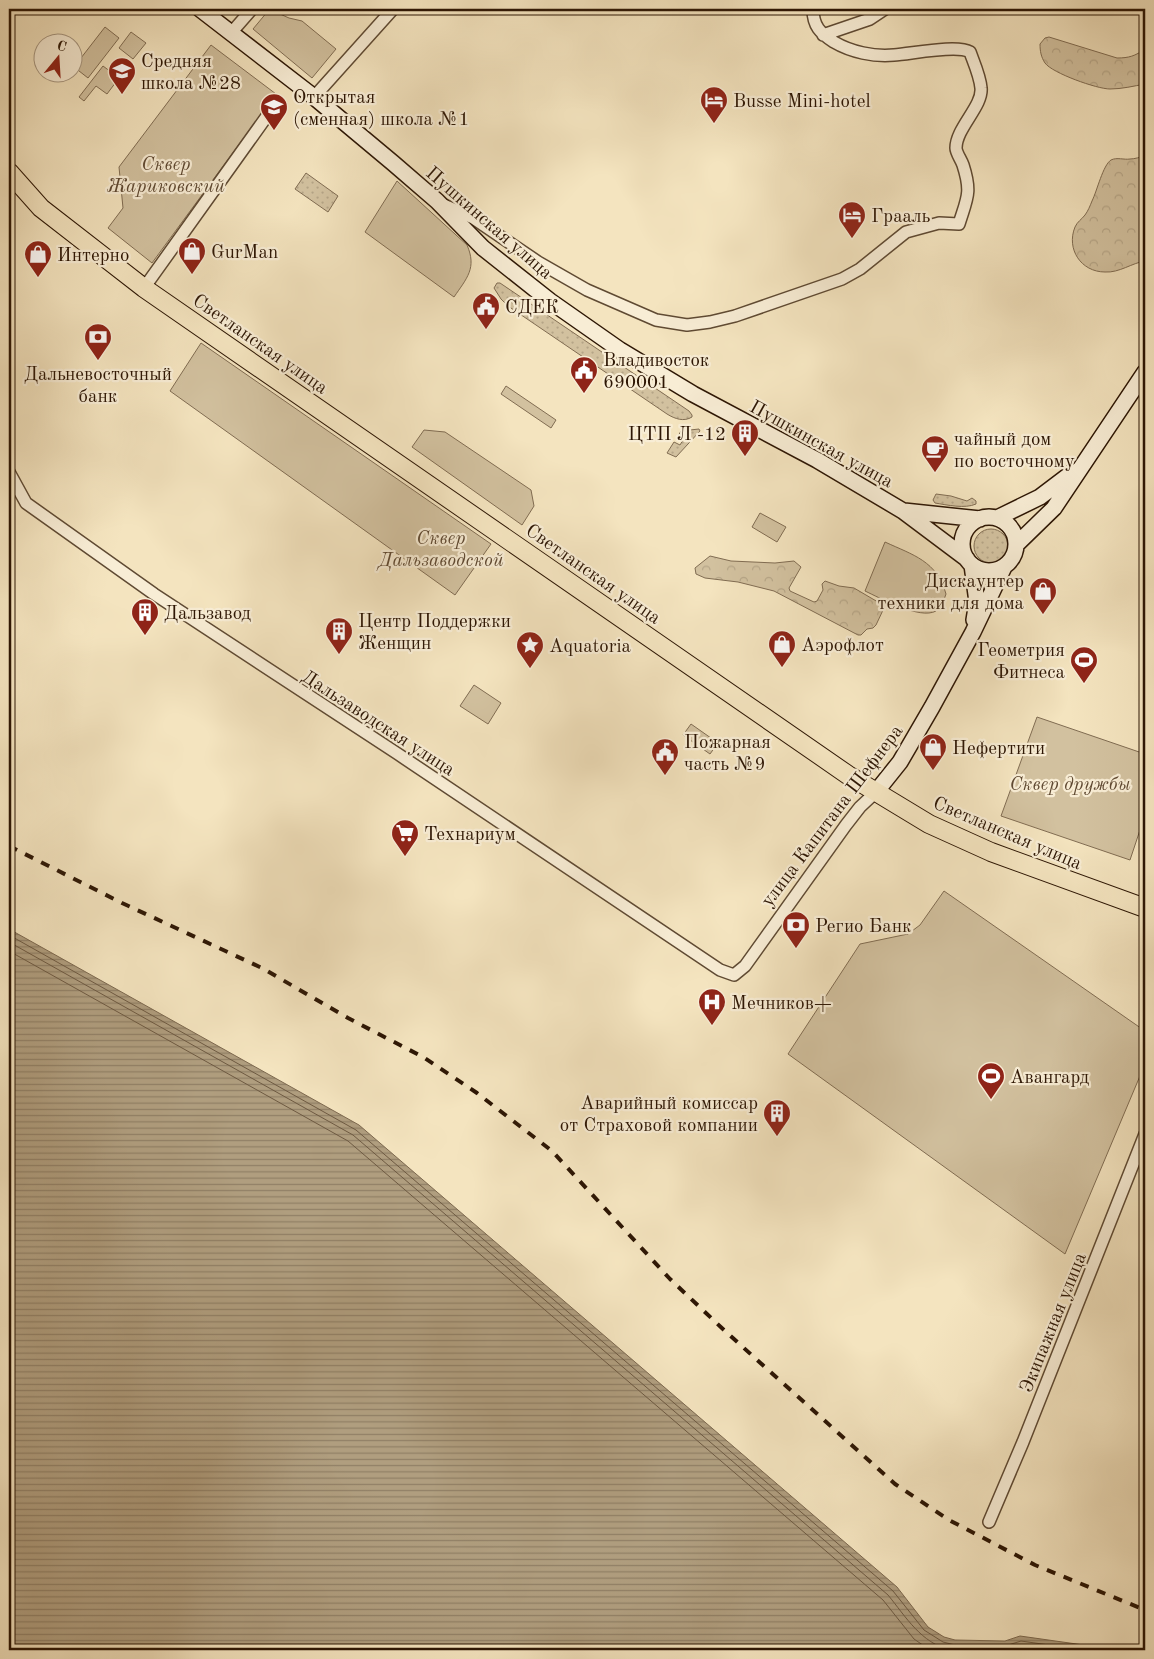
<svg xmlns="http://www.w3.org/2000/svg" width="1154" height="1659" font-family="'Old Standard TT',serif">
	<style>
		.grass { fill: url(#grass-dots); stroke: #806c52 }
		.forest { fill: url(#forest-crowns); stroke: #806c52 }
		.green { fill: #d2c19f; stroke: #806c52 }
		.water { fill: url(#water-rules); stroke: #7c684e }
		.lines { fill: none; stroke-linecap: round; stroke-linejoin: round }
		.shore { stroke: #6e5a42; stroke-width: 1 }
		.street-casing { stroke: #5f4a33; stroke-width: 14 }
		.secondary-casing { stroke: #2d1604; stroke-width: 18 }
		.primary-casing { stroke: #2d1604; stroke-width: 20 }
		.street { stroke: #f8edd5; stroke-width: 11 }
		.secondary { stroke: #f8edd5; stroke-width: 15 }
		.primary { stroke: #f4e4bf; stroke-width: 18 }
		.rail { stroke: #2d1604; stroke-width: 4; stroke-dasharray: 9 9; stroke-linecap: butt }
		.labels { text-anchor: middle; stroke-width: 4.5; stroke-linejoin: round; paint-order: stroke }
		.poi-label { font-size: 19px; fill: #2d1604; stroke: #f8edd5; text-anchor: start }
		.park-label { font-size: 19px; font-style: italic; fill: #5f4932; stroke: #f8edd5 }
		.street-label { font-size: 19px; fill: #2d1604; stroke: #f8edd5 }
	</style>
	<defs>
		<pattern id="grass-dots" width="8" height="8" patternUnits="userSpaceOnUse" patternTransform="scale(1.25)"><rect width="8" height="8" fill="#d2c19f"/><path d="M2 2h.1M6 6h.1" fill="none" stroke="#b5a587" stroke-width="1.8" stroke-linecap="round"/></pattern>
		<pattern id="forest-crowns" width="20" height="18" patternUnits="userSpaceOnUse" patternTransform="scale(1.25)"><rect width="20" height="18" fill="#d2c19f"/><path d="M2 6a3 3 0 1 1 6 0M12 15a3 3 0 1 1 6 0" fill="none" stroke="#b5a587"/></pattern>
		<pattern id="water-rules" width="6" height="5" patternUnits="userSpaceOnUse" patternTransform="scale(1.25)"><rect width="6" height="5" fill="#b09e7f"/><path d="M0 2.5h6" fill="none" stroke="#908066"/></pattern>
	</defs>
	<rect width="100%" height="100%" fill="#f4e4bf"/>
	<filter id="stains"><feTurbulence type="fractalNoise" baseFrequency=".004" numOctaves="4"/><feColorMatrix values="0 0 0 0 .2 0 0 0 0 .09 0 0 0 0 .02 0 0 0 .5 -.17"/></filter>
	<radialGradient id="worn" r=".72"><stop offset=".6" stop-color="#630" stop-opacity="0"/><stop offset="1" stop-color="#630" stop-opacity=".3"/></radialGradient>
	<path class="grass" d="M306,173L338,196L328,212L295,189Z
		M497,283H500L689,411L692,415V417C684,422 675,419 667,414L508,306L501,299L494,288Z
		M699,429L700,431L676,457L667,453L674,442L680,445L683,440L678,436L681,431Z
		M936,494L951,496L967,501L972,498L976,501V504C965,509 947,505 935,503L933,500Z
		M974 546a17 17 0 1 1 34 0a17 17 0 1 1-34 0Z"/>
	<path class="forest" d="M1049,37L1117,58C1129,58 1135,56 1145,49V84C1134,86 1122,89 1110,89C1097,89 1052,73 1045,63C1041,57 1040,51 1040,44L1045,38Z
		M1145,156V261C1132,263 1119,273 1105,272C1081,272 1066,249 1075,227C1077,222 1082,219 1085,215C1088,211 1090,206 1092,201C1097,191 1103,165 1111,160C1117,157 1124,160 1130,159C1135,159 1140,157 1145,156Z
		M710,556L731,561L775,563L794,561L801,567L789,588L790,591L814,602L817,601L823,590L822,584L825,581L839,586L854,588L883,605L884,608L876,625L873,628L867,629L861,635H858L774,591L738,582L705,578L696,574L695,568Z"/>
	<path class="green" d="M271,10L289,18L302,21L336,49L312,78L253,29L268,11Z
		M105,27L119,38L88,78L74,67Z
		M131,32L146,43L133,59L119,48Z
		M211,45L276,94L152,263L108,228L123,208L119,167Z
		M103,66L119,78L107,94L96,86L84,101L79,97Z
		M397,181L467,245C477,268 467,278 454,297L365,232Z
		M201,343L491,544L455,595L170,391Z
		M506,386L556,420L551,428L501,394Z
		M424,430L445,432L531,490L534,506L522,525L412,447Z
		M760,513L786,527L777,542L752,527Z
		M885,542C913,555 937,561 946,594C944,600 941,607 936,611C920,620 880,598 865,591Z
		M474,685L501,703L488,724L460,706Z
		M1037,717L1145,754V815L1130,860L1001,816Z
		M691,724L718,743L710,754L683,735Z
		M944,891L1145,1031V1064L1065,1254L788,1054L860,944L908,934L920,925Z"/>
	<path class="water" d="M9,929L359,1125L897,1587L928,1627L944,1637L955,1640L1005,1641L1020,1636L1119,1650H9Z"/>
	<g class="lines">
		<path class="shore" d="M9,935L356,1130L893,1591L924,1630L943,1642L955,1645L1005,1646L1021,1641L1084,1650
			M9,942L353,1135L888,1595C906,1617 921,1643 950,1650
			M9,951L348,1141L883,1600L914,1639L930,1650"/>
		<g class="street-casing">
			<path id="street" d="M231,33L252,9
				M823,35L870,19L885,9
				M314,97L393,9
				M444,205L473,218L538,262L587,290L656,320L687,325L710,322L735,316L842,279L860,269L906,232L939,223L959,224C967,198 972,193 963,165C961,159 956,153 956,148C956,128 983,106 981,88C980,76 974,63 970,52C957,44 911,54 894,55C874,57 851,52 834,42C820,33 813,26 813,9
				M144,288L267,116
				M9,472L26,503L154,594L398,754L720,970L734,975L745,966L846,825L860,807L876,792
				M989,1522L1023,1442L1145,1134"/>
		</g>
		<g class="secondary-casing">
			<path id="secondary" d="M200,9L314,97L393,163L437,201L483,248L550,301L620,350L693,394L817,460L903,511L967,559
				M904,511L980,519
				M962 544a27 27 0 1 1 54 0a27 27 0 1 1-54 0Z
				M997,518L1040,497L1073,472
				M1016,545L1054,508L1145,372
				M972,565L977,602L974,620
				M876,792L900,762L932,707L973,632L1004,567"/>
		</g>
		<g class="primary-casing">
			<path id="primary" d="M9,172L41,208L144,288L848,775L929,824L991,852L1145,908"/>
		</g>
		<use href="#street" class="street"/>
		<use href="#secondary" class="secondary"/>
		<use href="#primary" class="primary"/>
		<path class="rail" d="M9,846L122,903L262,968L348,1018L423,1057L477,1093L552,1151L670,1279L725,1331L895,1484L949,1520L1035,1565L1145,1610"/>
	</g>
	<defs>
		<g id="school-pin" transform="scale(1.4375)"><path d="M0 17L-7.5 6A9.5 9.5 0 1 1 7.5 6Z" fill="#8f2418" stroke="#f8edd5"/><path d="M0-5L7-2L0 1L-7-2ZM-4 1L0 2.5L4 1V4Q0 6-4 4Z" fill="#fff"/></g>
		<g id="hotel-pin" transform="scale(1.4375)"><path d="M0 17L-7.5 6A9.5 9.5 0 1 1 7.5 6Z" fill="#8f2418" stroke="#f8edd5"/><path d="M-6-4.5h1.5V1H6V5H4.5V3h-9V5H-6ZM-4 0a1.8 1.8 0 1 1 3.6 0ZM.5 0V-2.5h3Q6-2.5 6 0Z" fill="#fff"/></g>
		<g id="shop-pin" transform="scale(1.4375)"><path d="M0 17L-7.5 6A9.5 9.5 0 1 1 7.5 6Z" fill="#8f2418" stroke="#f8edd5"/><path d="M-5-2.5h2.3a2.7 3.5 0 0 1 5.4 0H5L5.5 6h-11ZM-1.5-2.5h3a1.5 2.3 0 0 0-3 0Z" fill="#fff"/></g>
		<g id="civic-pin" transform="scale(1.4375)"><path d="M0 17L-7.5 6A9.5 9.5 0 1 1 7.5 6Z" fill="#8f2418" stroke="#f8edd5"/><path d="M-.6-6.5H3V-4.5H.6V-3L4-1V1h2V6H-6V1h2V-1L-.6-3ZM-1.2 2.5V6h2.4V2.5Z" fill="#fff"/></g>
		<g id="bank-pin" transform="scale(1.4375)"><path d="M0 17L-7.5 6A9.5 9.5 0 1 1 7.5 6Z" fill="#8f2418" stroke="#f8edd5"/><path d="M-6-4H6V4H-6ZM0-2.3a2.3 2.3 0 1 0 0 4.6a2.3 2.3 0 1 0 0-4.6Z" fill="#fff"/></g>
		<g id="building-pin" transform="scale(1.4375)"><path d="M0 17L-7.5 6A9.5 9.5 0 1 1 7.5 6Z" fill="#8f2418" stroke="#f8edd5"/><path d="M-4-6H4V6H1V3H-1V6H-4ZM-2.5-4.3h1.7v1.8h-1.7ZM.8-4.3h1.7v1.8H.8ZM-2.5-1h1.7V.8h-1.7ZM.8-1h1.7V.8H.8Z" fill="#fff"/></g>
		<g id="cafe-pin" transform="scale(1.4375)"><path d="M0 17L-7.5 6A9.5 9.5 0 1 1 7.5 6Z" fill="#8f2418" stroke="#f8edd5"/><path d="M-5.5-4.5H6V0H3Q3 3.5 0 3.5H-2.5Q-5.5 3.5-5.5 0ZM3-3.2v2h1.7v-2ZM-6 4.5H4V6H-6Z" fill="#fff"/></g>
		<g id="sight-pin" transform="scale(1.4375)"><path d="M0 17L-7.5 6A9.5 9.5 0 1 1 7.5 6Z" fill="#8f2418" stroke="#f8edd5"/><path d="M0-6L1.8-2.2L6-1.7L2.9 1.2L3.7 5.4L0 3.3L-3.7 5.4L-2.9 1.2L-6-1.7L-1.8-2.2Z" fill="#fff"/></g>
		<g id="stadium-pin" transform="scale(1.4375)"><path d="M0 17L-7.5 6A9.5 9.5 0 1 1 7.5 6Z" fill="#8f2418" stroke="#f8edd5"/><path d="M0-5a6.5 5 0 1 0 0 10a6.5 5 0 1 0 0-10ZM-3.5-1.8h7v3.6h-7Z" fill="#fff"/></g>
		<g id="supermarket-pin" transform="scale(1.4375)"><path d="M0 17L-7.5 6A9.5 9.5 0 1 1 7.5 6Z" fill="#8f2418" stroke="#f8edd5"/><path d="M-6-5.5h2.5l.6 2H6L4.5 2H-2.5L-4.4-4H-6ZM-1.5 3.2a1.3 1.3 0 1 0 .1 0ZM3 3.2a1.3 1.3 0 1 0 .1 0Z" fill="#fff"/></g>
		<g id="hospital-pin" transform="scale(1.4375)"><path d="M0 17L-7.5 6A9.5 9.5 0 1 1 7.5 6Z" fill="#8f2418" stroke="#f8edd5"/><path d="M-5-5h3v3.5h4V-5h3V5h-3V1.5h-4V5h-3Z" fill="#fff"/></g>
	</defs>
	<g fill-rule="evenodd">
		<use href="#school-pin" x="122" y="71"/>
		<use href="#hotel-pin" x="714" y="100"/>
		<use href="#school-pin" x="274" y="107"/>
		<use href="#hotel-pin" x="852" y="215"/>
		<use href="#shop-pin" x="192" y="251"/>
		<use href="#shop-pin" x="38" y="254"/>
		<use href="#civic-pin" x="486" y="306"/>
		<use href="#bank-pin" x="98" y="337"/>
		<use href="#civic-pin" x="584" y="370"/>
		<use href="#building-pin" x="745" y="433"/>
		<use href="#cafe-pin" x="935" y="449"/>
		<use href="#shop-pin" x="1043" y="591"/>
		<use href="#building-pin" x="145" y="612"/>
		<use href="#building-pin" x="339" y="631"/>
		<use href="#shop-pin" x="782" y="644"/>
		<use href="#sight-pin" x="530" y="645"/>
		<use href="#stadium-pin" x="1084" y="660"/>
		<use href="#shop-pin" x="933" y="747"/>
		<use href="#civic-pin" x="665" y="752"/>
		<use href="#supermarket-pin" x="405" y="833"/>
		<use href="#bank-pin" x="796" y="925"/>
		<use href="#hospital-pin" x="712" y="1002"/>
		<use href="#stadium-pin" x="991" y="1076"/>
		<use href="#building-pin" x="777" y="1113"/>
	</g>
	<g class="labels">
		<g class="poi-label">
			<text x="141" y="67">Средняя<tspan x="141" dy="22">школа №28</tspan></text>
			<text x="293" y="103">Открытая<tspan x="293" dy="22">(сменная) школа №1</tspan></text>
			<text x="733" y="107">Busse Mini-hotel</text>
			<text x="871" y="222">Грааль</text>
			<text x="211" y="258">GurMan</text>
			<text x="57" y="261">Интерно</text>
			<text x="505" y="313">СДЕК</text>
			<text x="603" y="366">Владивосток<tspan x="603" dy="22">690001</tspan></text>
			<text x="98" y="380" text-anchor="middle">Дальневосточный<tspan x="98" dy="22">банк</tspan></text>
			<text x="726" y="440" text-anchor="end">ЦТП Л -12</text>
			<text x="954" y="445">чайный дом<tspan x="954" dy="22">по восточному</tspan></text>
			<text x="1024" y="587" text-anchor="end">Дискаунтер<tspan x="1024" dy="22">техники для дома</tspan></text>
			<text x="164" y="619">Дальзавод</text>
			<text x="358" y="627">Центр Поддержки<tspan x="358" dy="22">Женщин</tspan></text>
			<text x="801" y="651">Аэрофлот</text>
			<text x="549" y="652">Aquatoria</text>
			<text x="1065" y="656" text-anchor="end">Геометрия<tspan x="1065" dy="22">Фитнеса</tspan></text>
			<text x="684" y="748">Пожарная<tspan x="684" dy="22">часть №9</tspan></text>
			<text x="952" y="754">Нефертити</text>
			<text x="424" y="840">Технариум</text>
			<text x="815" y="932">Регио Банк</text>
			<text x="731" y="1009">Мечников+</text>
			<text x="1010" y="1083">Авангард</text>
			<text x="758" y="1109" text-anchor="end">Аварийный комиссар<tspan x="758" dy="22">от Страховой компании</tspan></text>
		</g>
		<g class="park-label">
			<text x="166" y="170">Сквер<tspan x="166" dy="22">Жариковский</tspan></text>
			<text x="441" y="544">Сквер<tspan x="441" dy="22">Дальзаводской</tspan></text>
			<text x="1070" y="790">Сквер дружбы</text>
		</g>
		<g class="street-label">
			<text transform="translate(490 222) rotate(41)" y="7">Пушкинская улица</text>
			<text transform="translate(261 343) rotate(35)" y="7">Светланская улица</text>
			<text transform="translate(822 443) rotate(29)" y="7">Пушкинская улица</text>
			<text transform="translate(594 573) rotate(35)" y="7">Светланская улица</text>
			<text transform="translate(379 722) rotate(33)" y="7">Дальзаводская улица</text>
			<text transform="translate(831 815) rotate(-53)" y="7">улица Капитана Шефнера</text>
			<text transform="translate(1008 832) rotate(23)" y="7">Светланская улица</text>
			<text transform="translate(1052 1322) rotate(-68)" y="7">Экипажная улица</text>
		</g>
	</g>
	<rect width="1154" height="1659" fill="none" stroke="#f4e4bf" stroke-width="30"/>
	<rect x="10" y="10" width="1134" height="1639" fill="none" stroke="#2d1604" stroke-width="2.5"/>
	<rect x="15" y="15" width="1124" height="1629" fill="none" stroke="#2d1604"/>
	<g transform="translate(58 58) rotate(18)"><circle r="24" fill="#f8edd5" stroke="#a79781"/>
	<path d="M0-4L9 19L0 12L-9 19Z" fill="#8f2418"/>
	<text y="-8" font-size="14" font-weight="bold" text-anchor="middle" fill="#2d1604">С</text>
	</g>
	<rect width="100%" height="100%" filter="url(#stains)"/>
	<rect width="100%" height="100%" fill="url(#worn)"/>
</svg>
